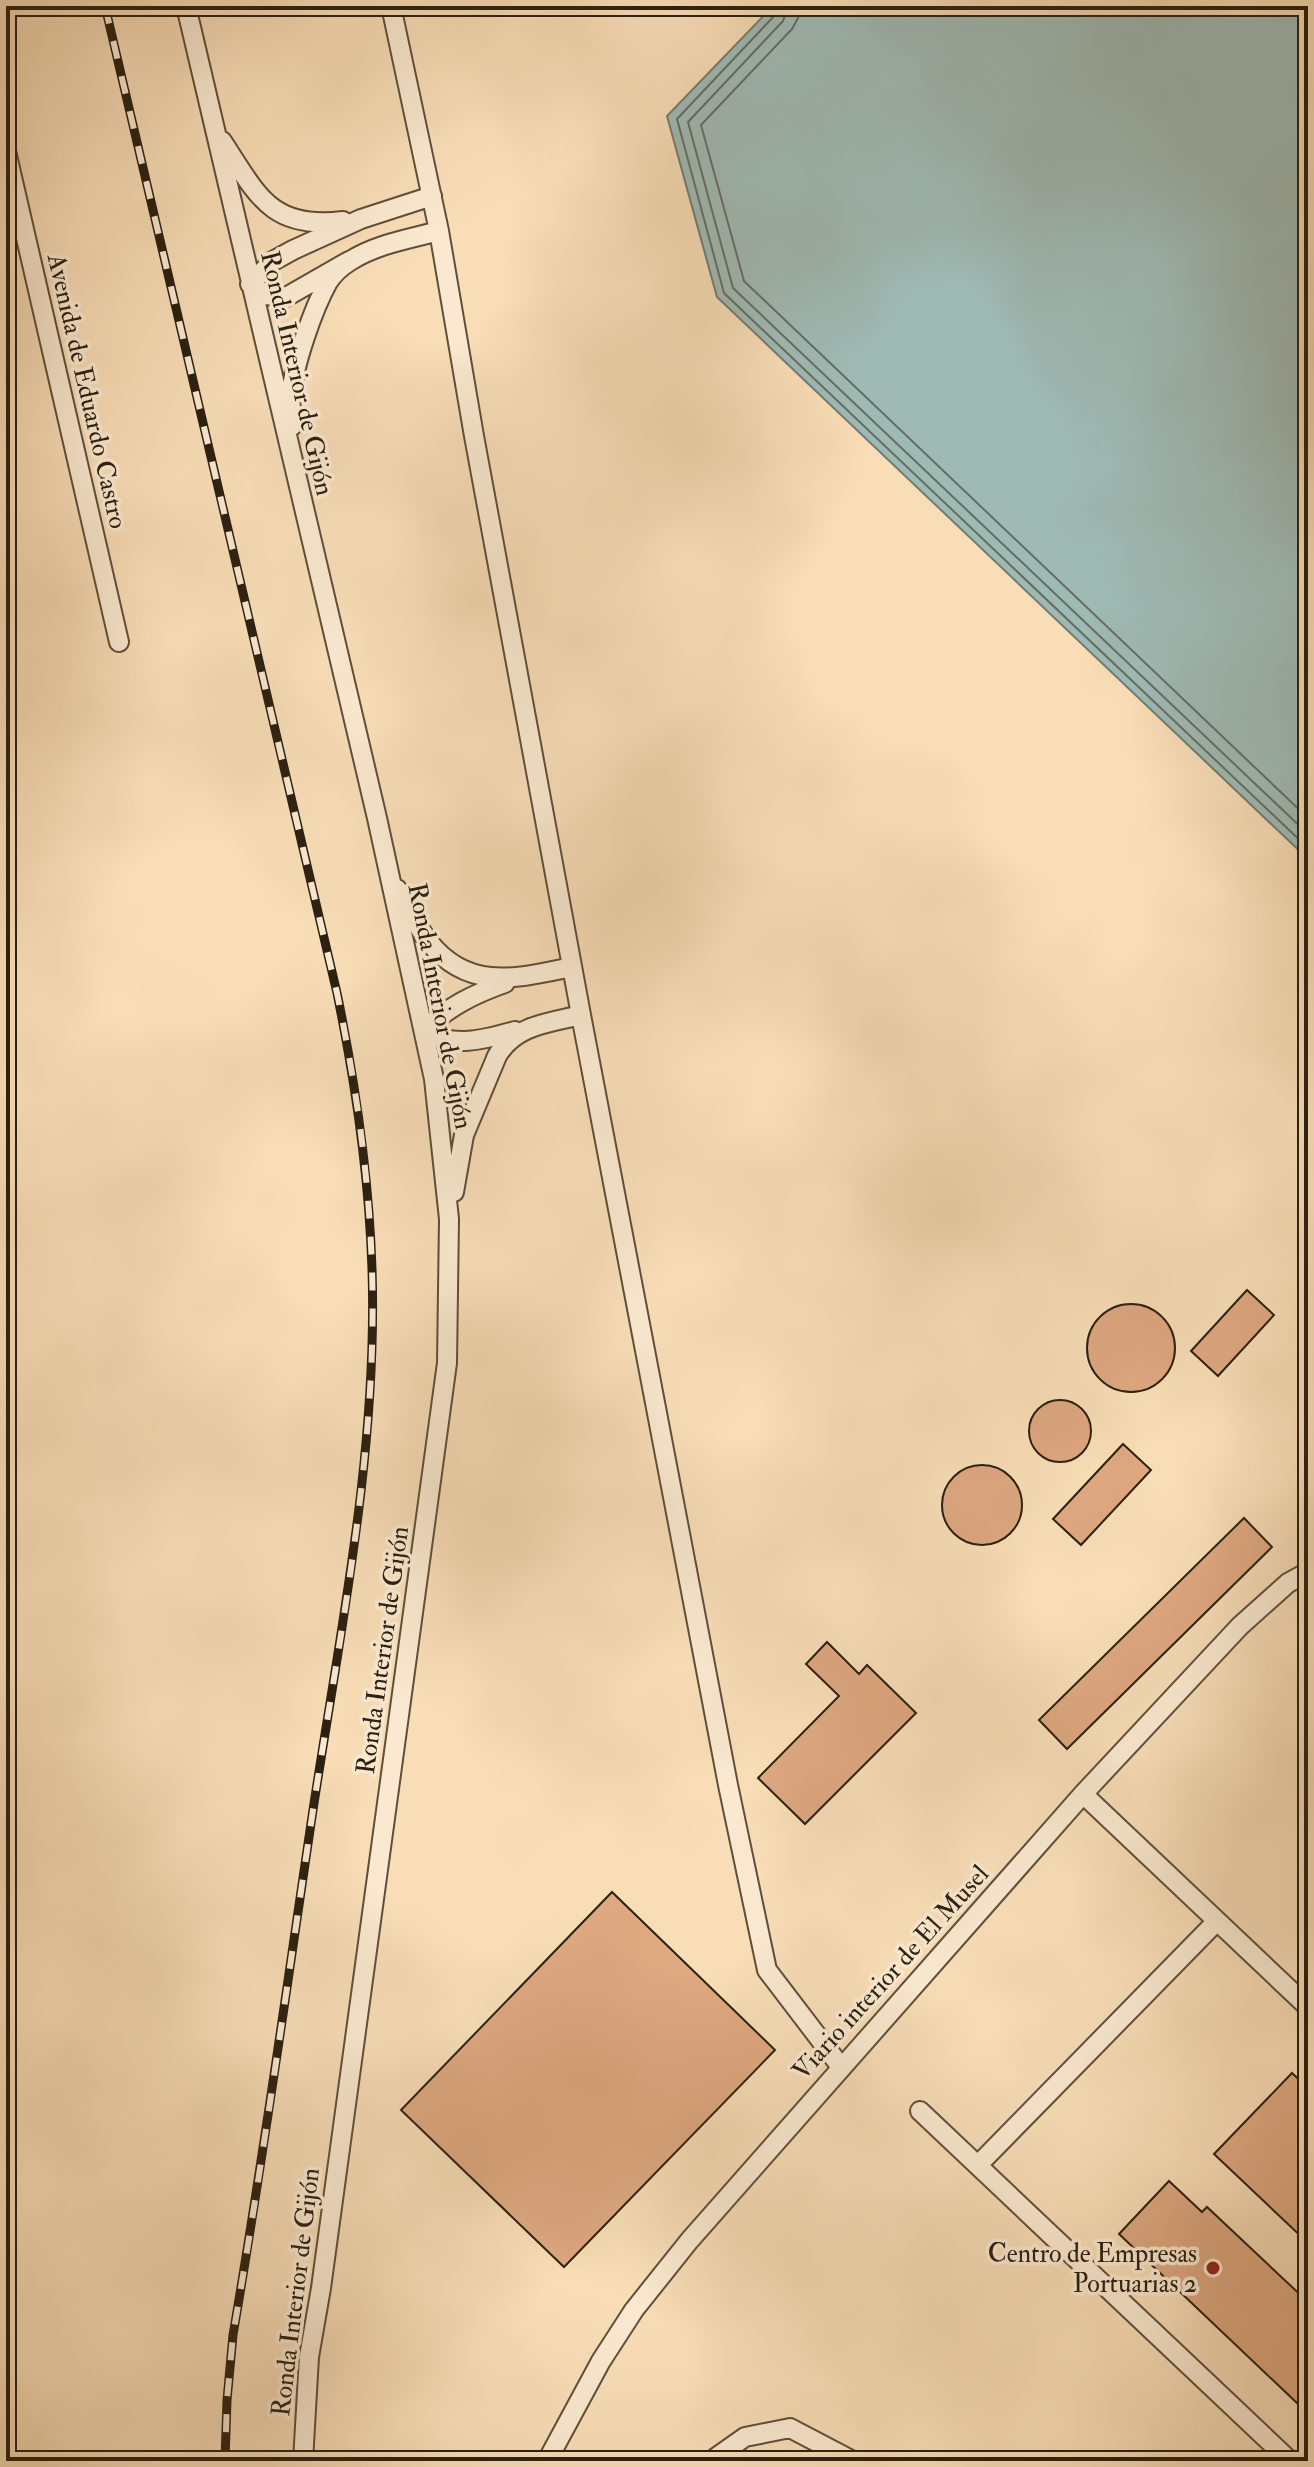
<svg xmlns="http://www.w3.org/2000/svg" width="1314" height="2467" font-family="'IM FELL Double Pica',serif">
	<style>
		.water { fill: #9fbab5; stroke: #717c73; stroke-width: 2 }
		.lines { fill: none; stroke-linecap: round; stroke-linejoin: round }
		.shore { stroke: #656d63; stroke-width: 2 }
		.building { fill: #dea881; stroke: #2b2011; stroke-width: 2 }
		.lane-casing { stroke: #5e4f3a; stroke-width: 22 }
		.lane { stroke: #fae9d0; stroke-width: 18 }
		.rail-casing { stroke: #2b2011; stroke-width: 9 }
		.rail { stroke: #fae9d0; stroke-width: 6; stroke-dasharray: 18; stroke-linecap: butt }
		.poi-dot { fill: #8f2418; stroke: #fae9d0; stroke-width: 3 }
		.labels { text-anchor: middle; stroke-width: 7; stroke-linejoin: round; paint-order: stroke }
		.street-label { font-size: 26px; fill: #2b2011; stroke: #fae9d0 }
		.poi-label { font-size: 26px; fill: #2b2011; stroke: #fae9d0; text-anchor: end }
	</style>
	<rect width="100%" height="100%" fill="#f8ddb7"/>
	<filter id="stains"><feTurbulence type="fractalNoise" baseFrequency=".0025" numOctaves="4"/><feColorMatrix values="0 0 0 0 .2 0 0 0 0 .09 0 0 0 0 .02 0 0 0 .5 -.17"/></filter>
	<radialGradient id="worn" r=".72"><stop offset=".6" stop-color="#630" stop-opacity="0"/><stop offset="1" stop-color="#630" stop-opacity=".3"/></radialGradient>
	<path class="water" d="M773,6H1308V859L717,297L667,116Z"/>
	<g class="lines">
		<path class="shore" d="M778,6L775,15L677,119L724,293L1308,848
			M788,6L783,21L688,122L733,288L1308,834
			M800,6L798,18L792,29L701,125L744,281L1308,818"/>
	</g>
	<path class="building" d="M1247,1290L1274,1315L1218,1376L1191,1351Z
		M1087 1348a44 44 0 1 1 88 0a44 44 0 1 1-88 0Z
		M1029 1431a31 31 0 1 1 62 0a31 31 0 1 1-62 0Z
		M1123,1444L1151,1470L1081,1545L1053,1519Z
		M942 1505a40 40 0 1 1 80 0a40 40 0 1 1-80 0Z
		M1244,1518L1272,1547L1067,1749L1039,1720Z
		M827,1642L859,1674L867,1665L916,1713L805,1824L758,1778L839,1696L806,1664Z
		M612,1892L775,2050L564,2267L401,2110Z
		M1292,2073L1308,2088V2243L1214,2154Z
		M1169,2181L1202,2212L1207,2207L1308,2302V2393L1298,2404L1119,2234Z"/>
	<g class="lines">
		<g class="lane-casing">
			<path id="lane" d="M186,6L377,818L434,1079L449,1219L447,1363L321,2288L309,2357L303,2461
				M391,6L439,231L474,436L581,1015L728,1785L767,1970L841,2067
				M222,141C257,194 270,230 343,221
				M6,151L119,642
				M349,261L286,297L266,295L250,284L273,261L293,250L361,219L432,196
				M292,426C291,416 290,405 291,395C294,364 313,309 328,282C333,274 342,266 350,261C377,244 409,239 439,231
				M397,889C408,906 417,927 429,942C469,992 518,978 572,967
				M505,983C474,994 447,1007 424,1031C453,1048 483,1040 515,1031
				M454,1192L464,1135L497,1056C515,1025 548,1023 581,1015
				M1083,1794L1308,2007
				M920,2111L1290,2461
				M978,2165L1217,1921
				M547,2461L601,2361L634,2310L689,2241L1083,1794L1240,1626L1288,1583L1308,1572
				M711,2461L745,2437L790,2428L853,2461"/>
		</g>
		<use href="#lane" class="lane"/>
		<g class="rail-casing">
			<path id="rail" d="M105,6L337,993C356,1086 369,1174 372,1269C378,1449 340,1632 313,1810C287,1985 263,2160 233,2335L227,2400L225,2461"/>
		</g>
		<use href="#rail" class="rail"/>
	</g>
	<circle class="poi-dot" cx="1213" cy="2268" r="8"/>
	<g class="labels">
		<g class="street-label">
			<text transform="translate(298 373) rotate(77)" y="9">Ronda Interior de Gijón</text>
			<text transform="translate(88 391) rotate(77)" y="9">Avenida de Eduardo Castro</text>
			<text transform="translate(441 1006) rotate(79)" y="9">Ronda Interior de Gijón</text>
			<text transform="translate(382 1650) rotate(-82)" y="9">Ronda Interior de Gijón</text>
			<text transform="translate(890 1972) rotate(-48)" y="9">Viario interior de El Musel</text>
			<text transform="translate(295 2292) rotate(-83)" y="9">Ronda Interior de Gijón</text>
		</g>
		<g class="poi-label">
			<text x="1197" y="2262">Centro de Empresas<tspan x="1197" dy="30">Portuarias 2</tspan></text>
		</g>
	</g>
	<rect width="1314" height="2467" fill="none" stroke="#f8ddb7" stroke-width="32"/>
	<rect x="8" y="8" width="1298" height="2451" fill="none" stroke="#2b2011" stroke-width="4"/>
	<rect x="16" y="16" width="1282" height="2435" fill="none" stroke="#2b2011" stroke-width="2"/>
	<rect width="100%" height="100%" filter="url(#stains)"/>
	<rect width="100%" height="100%" fill="url(#worn)"/>
</svg>
